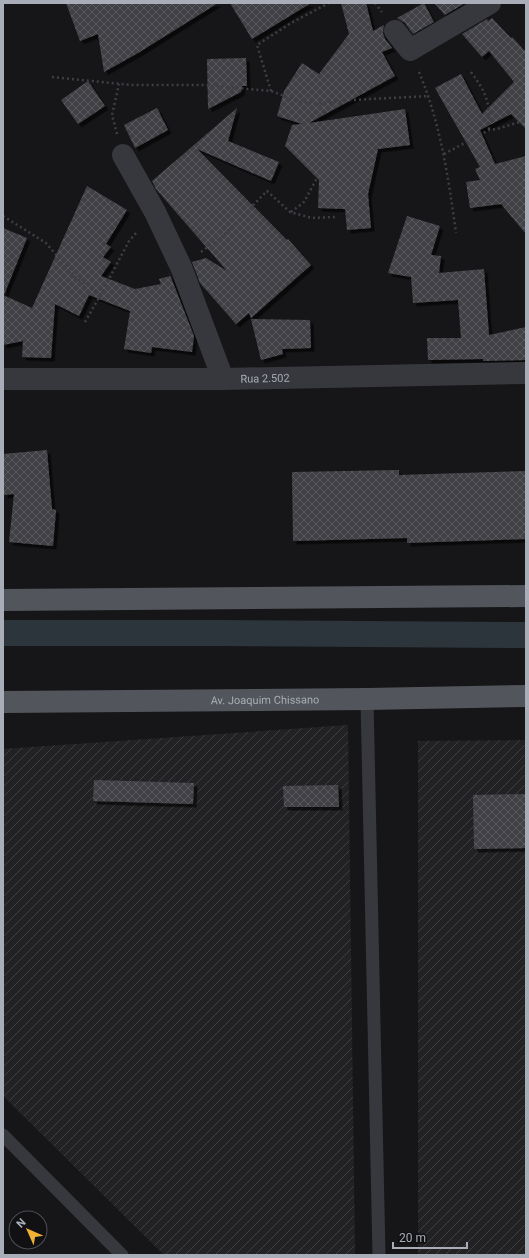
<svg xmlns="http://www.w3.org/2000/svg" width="529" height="1258" font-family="Roboto,sans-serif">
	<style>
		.industrial { fill: url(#industrial-furrows) }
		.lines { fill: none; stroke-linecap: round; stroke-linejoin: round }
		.canal { stroke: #2c353c; stroke-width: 26 }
		.building { fill: url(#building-cross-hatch); filter: url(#shadow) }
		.path { stroke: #3d3f44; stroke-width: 2.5; stroke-dasharray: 2 3; stroke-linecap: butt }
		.service { stroke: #37383d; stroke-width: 13 }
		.minor { stroke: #37383d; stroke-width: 22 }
		.primary { stroke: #53555c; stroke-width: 22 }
		.labels { text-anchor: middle; stroke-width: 3.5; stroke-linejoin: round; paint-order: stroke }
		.street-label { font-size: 11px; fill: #a8adb8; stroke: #111113 }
	</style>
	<defs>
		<pattern id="industrial-furrows" width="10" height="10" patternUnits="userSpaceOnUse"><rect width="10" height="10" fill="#222225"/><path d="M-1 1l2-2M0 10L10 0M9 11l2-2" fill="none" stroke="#3f3f43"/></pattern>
		<pattern id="building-cross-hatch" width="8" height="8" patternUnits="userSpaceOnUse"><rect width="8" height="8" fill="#404145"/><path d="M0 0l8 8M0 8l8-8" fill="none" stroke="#595a5e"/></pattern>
		<filter id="shadow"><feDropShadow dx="3.5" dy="3.5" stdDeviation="0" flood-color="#0009"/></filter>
	</defs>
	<rect width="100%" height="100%" fill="#161618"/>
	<path class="industrial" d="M348,725L355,1255H164L3,1096V749Z
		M526,740V1255H418V741Z"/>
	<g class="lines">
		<path class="canal" d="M3,633H218L526,635"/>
	</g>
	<path class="building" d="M66,3H218L138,53L104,72L98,34L80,41Z
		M230,3H311L252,39Z
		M341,3H366L373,31L384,25L383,33L385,39L392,48L382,52L395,76L309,123L405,109L410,145L378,149L368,194L371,228L347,230L345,209L318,208L319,180L285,146L292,125L302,124L277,116L284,91L302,63L319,74L349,34Z
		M424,3L434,22L413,34L405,23L397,18Z
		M434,3H465L445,15Z
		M492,18L511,38L512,37L526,52V129L511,114L480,130L495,164L526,156V234L501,204L470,208L466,182L480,180L475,169L480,167L435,88L461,74L482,114L514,82L489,51L482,57L462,34L487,19L488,21Z
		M246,58L247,86H242L241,92L208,109L207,59Z
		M88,81L105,106L78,124L61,100Z
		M157,108L168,130L135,148L124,125Z
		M237,108L228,141L279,162L271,181L197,149L287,240L288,239L311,265L251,318L249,313L236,324L200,283L192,262L206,258L227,271L156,189L152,181Z
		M87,186L127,210L106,244L111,247L103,257L111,262L101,276L135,289L161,284L159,279L170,276L168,270L194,336L192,352L152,347L151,353L124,349L130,311L89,295L79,316L55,304L51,358L22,357L23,341L3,345V295L32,308Z
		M407,216L440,226L431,255L441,256L439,273L484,269L489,335L526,327V360L483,361V359L428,360L427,338H461L458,300L413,303L411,277L388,273Z
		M3,228L27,238L4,295L3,294Z
		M251,319L310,320L311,348L282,349L283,354L261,360Z
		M47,450L52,509L56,510L53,546L9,542L14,494L4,495L3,454Z
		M399,470V475L526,471V539L407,543V538L293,541L292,472Z
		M94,780L194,783L193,804L93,801Z
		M338,785L339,807H284L283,786Z
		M526,794V848L474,849L473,795Z"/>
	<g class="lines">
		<path class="path" d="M375,3L382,12
			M419,72C441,125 448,176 456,233
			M471,72C487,94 490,102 489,130
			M52,77L132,85H204L271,91L298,101L315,104L352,100L429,96
			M271,91L257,45L291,23L329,3
			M117,134L112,115L119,84
			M444,154L489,130L497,129L526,120
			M291,212L304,202L317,178
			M3,216L46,243L76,278L101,294L129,241L138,231
			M201,252L224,235L267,191L290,212L312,218L335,217
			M85,322L101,294"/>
		<path class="service" d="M367,699L379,1255
			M3,1135L122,1255"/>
		<g class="minor">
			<path d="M395,31L410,50L490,3"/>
			<path d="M123,155L155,212L181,267L223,379"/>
			<path id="s1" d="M3,379H223L526,373"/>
		</g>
		<g class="primary">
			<path d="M3,600L526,596"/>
			<path id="s2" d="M3,702L367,699L526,696"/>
		</g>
	</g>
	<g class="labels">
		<g class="street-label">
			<text dy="4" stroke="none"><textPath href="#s1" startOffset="262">Rua 2.502</textPath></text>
			<text dy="4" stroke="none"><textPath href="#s2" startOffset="262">Av. Joaquim Chissano</textPath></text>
		</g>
	</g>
	<rect width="529" height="1258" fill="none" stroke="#a8adb8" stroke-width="8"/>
	<g transform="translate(28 1230) rotate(315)"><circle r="19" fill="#111113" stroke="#4d4f55"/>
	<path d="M0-3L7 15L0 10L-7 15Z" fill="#f2b134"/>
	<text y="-6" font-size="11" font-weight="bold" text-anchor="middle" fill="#a8adb8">N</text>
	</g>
	<path d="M393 1242v6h74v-6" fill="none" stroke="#a8adb8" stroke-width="2"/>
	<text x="399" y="1242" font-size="12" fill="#a8adb8" stroke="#111113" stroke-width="3" paint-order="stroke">20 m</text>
</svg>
